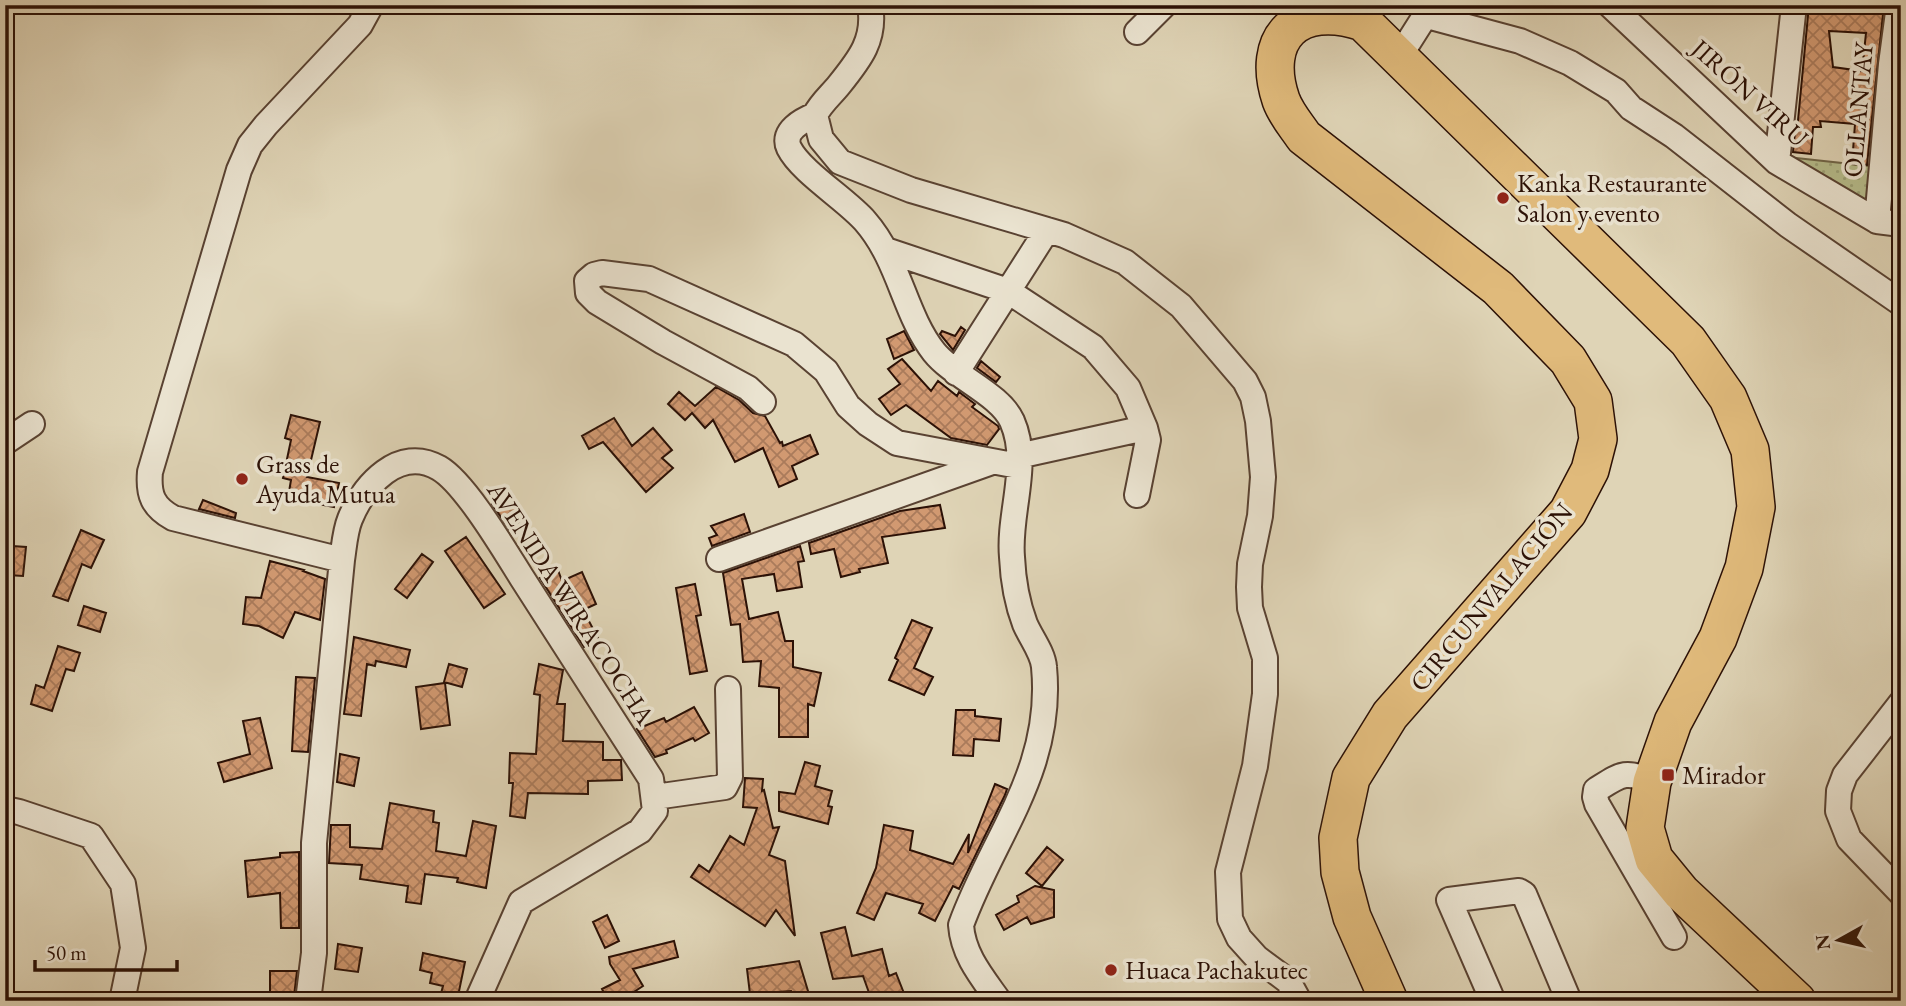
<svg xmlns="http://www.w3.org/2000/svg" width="1906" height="1006" font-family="'EB Garamond',serif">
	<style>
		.park { fill: url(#park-dots); stroke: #716648; stroke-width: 2 }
		.building { fill: url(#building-cross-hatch); stroke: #2c1106; stroke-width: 2; fill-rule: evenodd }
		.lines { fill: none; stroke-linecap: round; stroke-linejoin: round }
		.minor-casing { stroke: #594232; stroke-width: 28 }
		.highway-casing { stroke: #2c1106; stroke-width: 40 }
		.minor { stroke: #eae3d0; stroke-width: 24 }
		.highway { stroke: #e0ba7b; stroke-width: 37 }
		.poi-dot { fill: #8f2418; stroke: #eae3d0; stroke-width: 2.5 }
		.labels { text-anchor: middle; stroke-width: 7; stroke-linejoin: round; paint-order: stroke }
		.street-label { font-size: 26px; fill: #2c1106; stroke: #eae3d0 }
		.poi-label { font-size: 26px; fill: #2c1106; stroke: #eae3d0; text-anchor: start }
	</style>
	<defs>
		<pattern id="park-dots" width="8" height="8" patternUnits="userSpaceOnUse" patternTransform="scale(1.75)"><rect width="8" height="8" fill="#b6bc8b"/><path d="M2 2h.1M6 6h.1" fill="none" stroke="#9da176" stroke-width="1.8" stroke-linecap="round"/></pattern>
		<pattern id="building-cross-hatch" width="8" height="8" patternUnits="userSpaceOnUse" patternTransform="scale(1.75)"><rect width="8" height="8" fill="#d19971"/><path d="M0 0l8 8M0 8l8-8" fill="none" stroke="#aa7b5b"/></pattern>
	</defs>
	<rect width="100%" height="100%" fill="#dfd4b6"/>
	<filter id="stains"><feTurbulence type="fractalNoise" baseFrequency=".00286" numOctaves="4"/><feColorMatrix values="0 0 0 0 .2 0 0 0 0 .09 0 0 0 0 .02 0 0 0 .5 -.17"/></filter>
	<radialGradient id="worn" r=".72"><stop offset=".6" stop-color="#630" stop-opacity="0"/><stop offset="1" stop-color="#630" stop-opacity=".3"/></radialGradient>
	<path class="park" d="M1787,157L1878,167L1872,207Z"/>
	<path class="building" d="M1809,5H1884L1867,165L1852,164L1855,124L1820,121L1821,127H1813L1811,154L1793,152L1795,131H1797ZM1829,31L1866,33L1862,71L1833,67Z
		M961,327L965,330L953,350L940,334L942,331L955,336Z
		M904,331L914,350L894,359L887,339Z
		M902,359L931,391L938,381L957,396L959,392L975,404L972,407L998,426L999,429L987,445L951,438L906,405L891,415L879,399L900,384L888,369Z
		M981,361L1000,377L996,382L977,368Z
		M716,387L739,400L753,413L765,416L780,443L782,442L783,446L810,435L818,454L792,466L797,479L779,487L763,448L735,462L713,420L705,428L692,413L685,420L668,404L679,392L695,406Z
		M291,415L320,422L307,477L339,483L334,507L288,498L291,480L283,478L291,440L285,438Z
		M614,418L632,446L653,428L672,450L662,458L673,468L646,492L603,442L589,449L582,436Z
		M508,493L524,518L509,529L492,504Z
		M203,500L236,513L235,518L199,509Z
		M940,505L945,528L882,537L888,563L859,569L860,572L841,577L834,549L811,554L809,543L900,511Z
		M744,514L750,532L712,546L709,538L717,535L711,526Z
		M81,530L104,540L91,568L82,564L68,601L53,596Z
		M466,537L505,594L484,608L445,551Z
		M12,546L26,547L23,576L8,575Z
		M800,546L804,561L798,562L802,587L777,591L774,574L742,579L749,619L778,612L785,641H793V667L821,673L814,706L808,704V737H779V688L759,686L761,661L743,662L740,624L731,625L723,573Z
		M422,554L433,562L407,598L395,589Z
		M270,561L304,570L303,571L325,579L320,620L295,612L283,638L259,626L243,624L246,597L261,598Z
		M558,570L562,581L582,572L596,604L583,610L599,640L584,647L540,578Z
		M695,584L701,615L696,616L707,671L690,674L676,588Z
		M84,606L106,613L100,632L78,625Z
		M912,620L932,628L914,668L933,677L924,695L889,680L898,660L895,658Z
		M354,637L410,650L406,667L376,661L375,666L367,664L361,716L344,714Z
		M58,646L80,653L74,671L66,669L52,711L31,704L36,685L44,688Z
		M449,664L467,669L462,687L444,682Z
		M539,664L563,670L557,704H565L563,741L603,742V760H621L622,780L588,781V794L528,793L525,818L510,816L513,783H509L510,753L536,754L540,695L534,694Z
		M296,677L315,678L308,752L292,751Z
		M445,683L450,725L421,729L416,687Z
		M694,707L709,733L695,741L693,738L666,750L667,753L655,757L637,729L664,718L666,722Z
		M956,710H975V716L1001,719L999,741L974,739L973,756L953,755Z
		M260,718L272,768L224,782L218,763L250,754L243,721Z
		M340,754L359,758L354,786L337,782Z
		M805,762L820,766L815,786L832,791L828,806L832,807L828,824L779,811V792L795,794Z
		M745,778L763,779L762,791L764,790L773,828L779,827L769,855L785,861L795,936L776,910L765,926L691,877L699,865L709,872L730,836L744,845L757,808L743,807Z
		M995,784L1007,789L1005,795L959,889L953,886L935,921L919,913L923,904L886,893L874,920L857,913L876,868L884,825L913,831L910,850L953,864L969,834L968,853Z
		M390,803L434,811L433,822L439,823L436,851L466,856L473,821L496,826L486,888L457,882L458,878L425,874L421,904L406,902L408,886L360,879L362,865L329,863L331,825H350V847L382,849Z
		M1047,847L1063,860L1042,886L1026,873Z
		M299,852V928H281L280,893L248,897L245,861L280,857V853Z
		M1035,886L1054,890V917L1031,924L1027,917L1004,930L996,915L1019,902L1017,896Z
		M607,915L619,941L605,948L593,922Z
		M845,927L852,956L882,949L889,976L896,973L907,1001H872L863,976L833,979L821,933Z
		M674,941L678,957L633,969L643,986L620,1001H608L602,989L620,980L610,964L609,957Z
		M338,944L362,948L358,972L335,969Z
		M423,953L465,962L457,1001H439L443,986L430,983L432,973L420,970Z
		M799,961L811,1001H793L791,991L750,994L747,969Z
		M270,971H297L294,996L270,995Z"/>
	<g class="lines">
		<g class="minor-casing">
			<path id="minor" d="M870,5C876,39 860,59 839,85C831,95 821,103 815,115L821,139L840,162L911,190L1064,235L1125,262L1181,306L1245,381L1253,397L1258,421L1263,477L1260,516L1250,564L1249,587L1250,608L1265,658V694L1255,766L1228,872L1230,919L1239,938L1257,958L1288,981L1299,1001
				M1610,5L1777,162L1877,221L1901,224
				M1427,16L1520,41L1570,63L1616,91L1631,108L1674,136L1788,225L1901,303
				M1137,32L1164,5
				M1399,57L1432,5
				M815,115C803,120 781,131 789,148C801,172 847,200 865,221C900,261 904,314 934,352C954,377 1000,394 1012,421C1031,464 1008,513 1012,557C1013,579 1017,603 1025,624C1031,638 1043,653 1044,667C1054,770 993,836 961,925C963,955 982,977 999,1001
				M1777,162L1794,5
				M1877,221L1891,64L1899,5
				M886,250L1008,291L1093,347L1128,388L1145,428L1148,440L1137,495
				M956,373L1047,230
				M763,402L748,388L663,342L597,302L588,293L587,281L594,275L602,273L649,279L794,344L826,371L848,406L868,424L897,443L1018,466
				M5,442L32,424
				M1018,456L1145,428
				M719,559L992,462
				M342,560L173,518C153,507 148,495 150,472L239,170L250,145L266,125L360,25L371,5
				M1901,703L1845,775L1839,791L1838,811L1849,839L1901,893
				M1652,782C1625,769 1620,775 1596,790L1595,797L1597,804L1674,937
				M655,797L725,787L730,777L728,689
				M5,809L19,812L91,836L123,884L133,948L122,1001
				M308,1001L314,953V843L342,560C344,547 345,531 350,519C364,485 399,445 439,468C465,483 505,551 522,578C565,645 608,712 651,779L655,811L640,831L521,902L477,1001
				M1493,1001L1449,900L1519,891L1524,894L1569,1001"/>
		</g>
		<g class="highway-casing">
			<path id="highway" d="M1389,1001L1352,917L1340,872L1338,838L1351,778L1390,715L1568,512L1590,470L1598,439L1593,401L1568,360L1498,288L1304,137C1296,125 1286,114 1281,100C1260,38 1297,0 1363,22L1688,341L1728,398L1750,450L1756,507L1744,568L1718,638L1673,722L1652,782L1645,828L1654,859L1681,892L1797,1001"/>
		</g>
		<use href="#minor" class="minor"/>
		<use href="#highway" class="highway"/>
	</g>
	<g class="poi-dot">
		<circle cx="1503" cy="198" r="7"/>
		<circle cx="242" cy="479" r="7"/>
		<rect x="1661" y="768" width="14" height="14" rx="3.5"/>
		<circle cx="1111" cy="970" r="7"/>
	</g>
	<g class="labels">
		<g class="street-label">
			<text transform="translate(1750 93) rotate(42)" y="9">JIRÓN VIRU</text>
			<text transform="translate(1858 110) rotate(-85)" y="9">OLLANTAY</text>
			<text transform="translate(1491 597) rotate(-50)" y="9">CIRCUNVALACIÓN</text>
			<text transform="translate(571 603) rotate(57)" y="9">AVENIDA WIRACOCHA</text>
		</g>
		<g class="poi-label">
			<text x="1517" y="192">Kanka Restaurante<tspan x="1517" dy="30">Salon y evento</tspan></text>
			<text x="256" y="473">Grass de<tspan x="256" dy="30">Ayuda Mutua</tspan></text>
			<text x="1682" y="784">Mirador</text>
			<text x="1125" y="979">Huaca Pachakutec</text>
		</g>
	</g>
	<rect width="1906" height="1006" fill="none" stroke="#dfd4b6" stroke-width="28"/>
	<rect x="7" y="7" width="1892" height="992" fill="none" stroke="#2c1106" stroke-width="3.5"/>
	<rect x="14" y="14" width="1878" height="978" fill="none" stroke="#2c1106" stroke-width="2"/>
	<g transform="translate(1839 940) rotate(262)" stroke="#eae3d0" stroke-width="5" paint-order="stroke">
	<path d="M0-5L12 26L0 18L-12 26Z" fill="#2c1106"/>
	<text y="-10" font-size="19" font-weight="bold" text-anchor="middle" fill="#2c1106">N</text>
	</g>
	<path d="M35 960v10h142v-10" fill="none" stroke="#2c1106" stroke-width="3.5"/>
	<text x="46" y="960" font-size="21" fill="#2c1106" stroke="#eae3d0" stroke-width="5" paint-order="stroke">50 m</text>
	<rect width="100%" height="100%" filter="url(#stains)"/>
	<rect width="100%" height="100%" fill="url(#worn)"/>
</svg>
